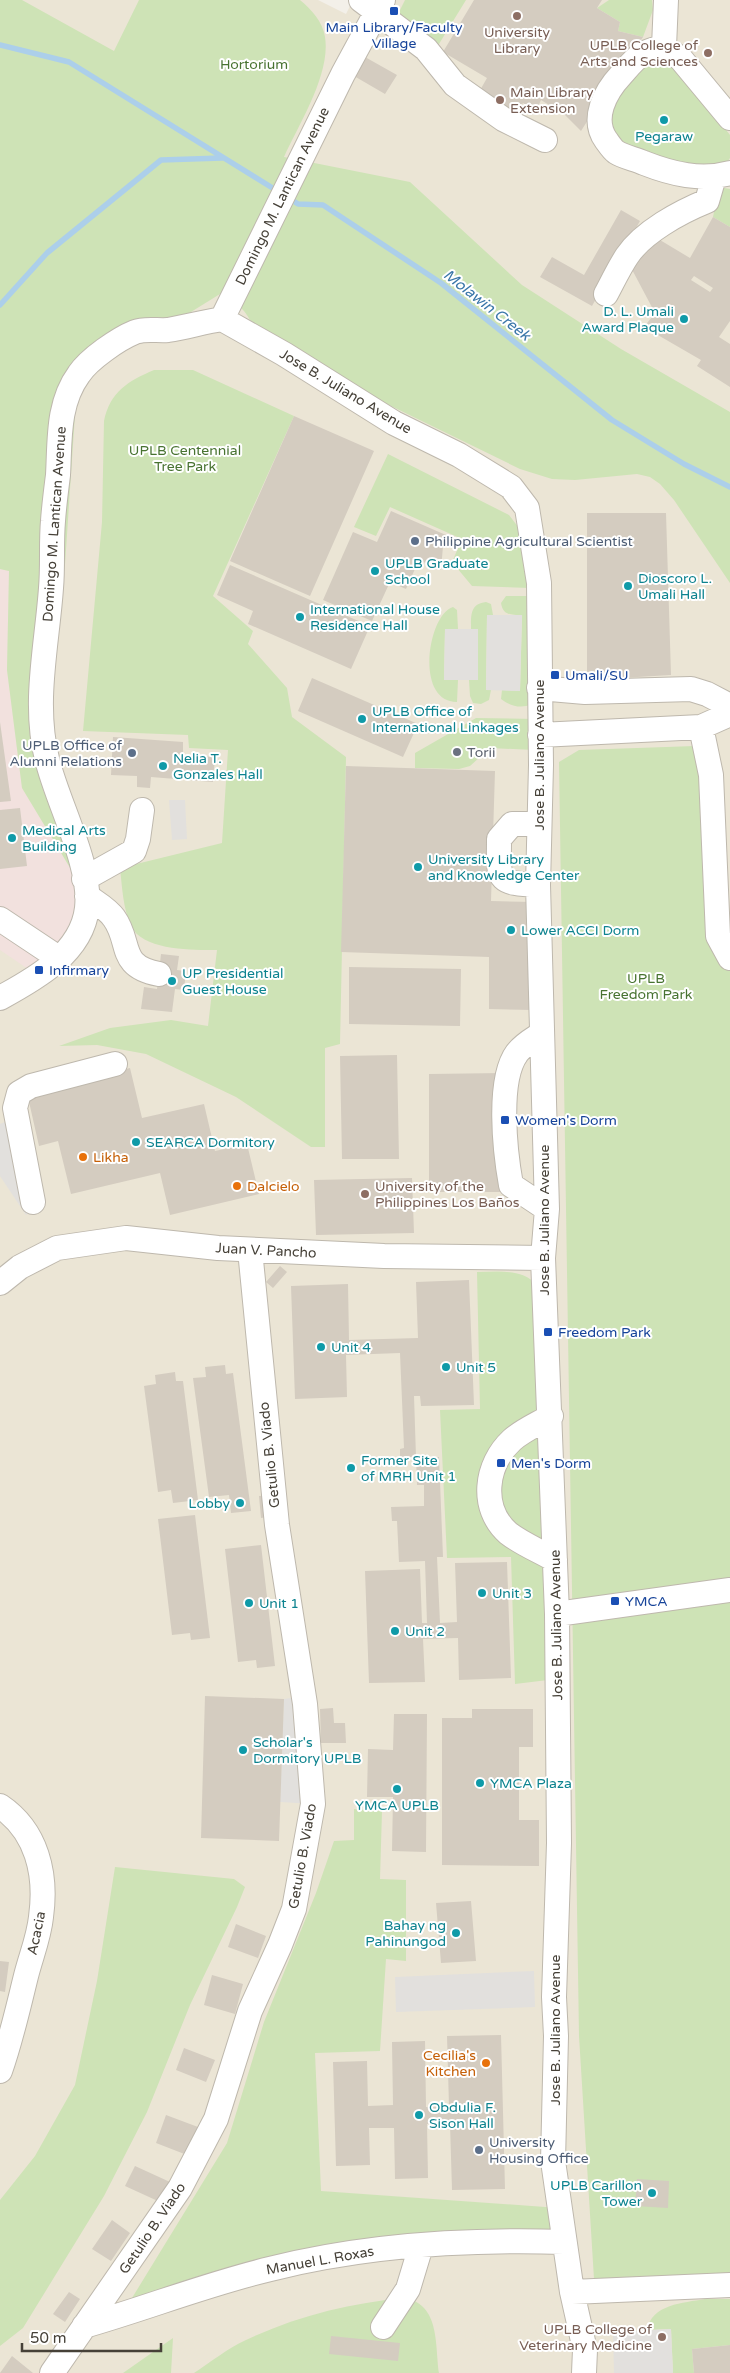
<svg xmlns="http://www.w3.org/2000/svg" width="730" height="2373" font-family="'Varela Round',sans-serif">
	<style>
		.education { fill: #ebe5d5 }
		.medical { fill: #f2e1de }
		.green { fill: #cee3b6 }
		.parking { fill: #e2e0dd }
		.lines { fill: none; stroke-linecap: round; stroke-linejoin: round }
		.stream { stroke: #accfea; stroke-width: 5.5 }
		.building { fill: #d4ccc0; fill-rule: evenodd }
		.minor-casing { stroke: #beb8ad; stroke-width: 26 }
		.minor { stroke: #fff; stroke-width: 24 }
		.transit-dot { fill: #1a4fb4; stroke: #fff; stroke-width: 2 }
		.education-dot { fill: #8d6e63; stroke: #fff; stroke-width: 2 }
		.culture-dot { fill: #0f9aa8; stroke: #fff; stroke-width: 2 }
		.service-dot { fill: #5c6f8a; stroke: #fff; stroke-width: 2 }
		.worship-dot { fill: #6b7280; stroke: #fff; stroke-width: 2 }
		.food-dot { fill: #e8710a; stroke: #fff; stroke-width: 2 }
		.labels { text-anchor: middle; stroke-width: 4; stroke-linejoin: round; paint-order: stroke }
		.transit-label { font-size: 14px; fill: #164399; stroke: #fff; text-anchor: start }
		.education-label { font-size: 14px; fill: #785e54; stroke: #fff; text-anchor: end }
		.park-label { font-size: 14px; fill: #487331; stroke: #fff }
		.culture-label { font-size: 14px; fill: #0d838f; stroke: #fff; text-anchor: start }
		.street-label { font-size: 14px; fill: #464138; stroke: #fff }
		.service-label { font-size: 14px; fill: #4e5e75; stroke: #fff; text-anchor: start }
		.worship-label { font-size: 14px; fill: #5b616d; stroke: #fff; text-anchor: start }
		.food-label { font-size: 14px; fill: #c56008; stroke: #fff; text-anchor: start }
		.water-label { font-size: 15px; font-style: italic; fill: #3b77a9; stroke: #fff }
	</style>
	<rect width="100%" height="100%" fill="#f3f0e9"/>
	<path class="education" d="M0,0H318L346,14L353,0H730V2373H0Z"/>
	<path class="medical" d="M0,569L9,571L7,670L22,788L78,881L74,934L28,969L0,950Z"/>
	<path class="green" d="M0,0H22L114,51L139,0H300C311,9 323,22 325,37C331,74 299,124 284,157L410,182L522,285L621,349L730,412V583L674,500L660,484L650,477L637,474L575,480L552,479L520,469L352,387L250,320C243,307 233,300 220,294L178,320L147,331L80,381L75,414L65,565L52,649L34,725L43,790L76,861L78,881L22,788L7,670L9,571L0,569Z
		M405,0H466L431,57L392,26Z
		M609,0H652L653,10L643,37L618,31L620,22L597,8Z
		M658,63L677,68L730,135V158L723,169L708,171L628,147L611,131L610,120L616,101L637,69Z
		M719,187L730,189V227L713,217Z
		M154,370H193L294,416L213,596L253,631L248,644L287,688L292,717L346,757L340,1044L325,1048V1147H311L236,1097L146,1054L97,1045L59,1046L110,1028L171,1020L208,1026L217,950C193,950 143,951 131,926C123,909 122,886 120,868L222,843L228,750L189,748L188,735L83,731L102,522L104,421C110,392 128,381 154,370Z
		M388,454L509,515L522,532L530,588L472,586L452,562L462,539L390,507L376,536L354,527Z
		M506,596H531L532,704C521,709 510,706 501,699L502,690L520,691L522,616C511,614 503,616 501,603Z
		M486,602L491,604L493,615H487L486,689L491,690L489,700L481,704L473,703L470,696L469,680H478V629H471C471,615 470,604 486,602Z
		M453,607L457,610L458,629H445L444,679L458,680L457,702C414,702 428,614 453,607Z
		M476,718L536,719L534,750L490,748L470,766L459,769L415,768V753Z
		M695,746L730,965V2274L594,2279L579,2036L559,762L579,750Z
		M477,1272C498,1272 522,1268 537,1285L543,1410L484,1484L543,1563L548,1680L515,1684L511,1557L447,1558L440,1410L480,1409Z
		M543,1434L545,1542C538,1540 528,1539 523,1535C495,1518 495,1465 519,1446C525,1440 536,1437 543,1434Z
		M354,1809L382,1811L380,1879L406,1880V1961L386,1959L380,2051L315,2053L321,2191L559,2208L560,2234L379,2243L124,2311L227,2143L264,2022L316,1893L334,1841L354,1840Z
		M115,1867L234,1879L245,1887L237,1907L190,2005L147,2112L104,2196L23,2328L0,2346V2200L35,2156L75,2085L97,1981Z
		M405,2298C440,2305 435,2344 439,2373H194C211,2362 228,2348 246,2340C297,2316 350,2303 405,2298Z
		M705,2299H730V2345L692,2349L694,2373H673L671,2329L647,2330C652,2304 683,2303 705,2299Z
		M173,2338L171,2373H123Z"/>
	<path class="parking" d="M487,615H522L520,691L486,690Z
		M445,629H478V680H444Z
		M169,800H185L187,839L172,840Z
		M21,1115L45,1202L26,1215L0,1176V1124Z
		M304,1696L313,1804L280,1802L284,1699Z
		M534,1971L535,2007L396,2012L395,1977Z
		M671,2329L673,2373H614L613,2332Z"/>
	<g class="lines">
		<path class="stream" d="M0,45L69,62L279,192
			M289,198L298,204L323,205L441,283L612,420L684,464L730,487
			M0,305L47,253L161,160L222,158"/>
	</g>
	<path class="building" d="M474,0H602L597,8L620,22L618,31L643,37L610,85L581,131L564,114L541,100L536,111L523,103L512,121L475,99L487,78L443,52Z
		M365,57L397,75L385,94L354,76Z
		M621,210L640,221L592,306L540,277L552,257L584,275Z
		M713,217L730,227V321L719,337L730,344V387L697,366L701,360L644,327L655,313L628,262L650,234L690,258ZM694,276L713,288L710,292L691,280Z
		M294,416L374,451L310,596L230,561Z
		M391,511L455,539L443,546L441,570L419,560L406,589L390,582L372,621L323,600L353,532L377,542Z
		M587,513H666L671,675L587,680Z
		M230,565L370,626L351,669L248,624L253,611L217,595Z
		M312,678L418,724L403,757L298,711Z
		M0,722L11,801L0,802Z
		M113,737L183,742V755L215,757L213,782L151,777L150,788L137,787V776L111,775Z
		M346,766L495,771L491,901L533,902L532,1010L489,1009V957L341,952Z
		M20,808L27,866L0,869V810Z
		M161,954L179,956L177,970L186,971L184,990L175,989L172,1012L141,1009L144,987L157,989Z
		M349,967L461,969L460,1026L349,1024Z
		M397,1055L399,1159H342L340,1056Z
		M130,1068L142,1118L204,1104L215,1151L247,1144L259,1194L170,1215L160,1173L71,1194L58,1141L39,1146L27,1093Z
		M503,1073L504,1192H429V1074Z
		M412,1178L414,1233L316,1235L314,1180Z
		M280,1266L287,1272L273,1288L266,1282Z
		M469,1280L474,1405L421,1406L420,1396H414L416,1457H400V1449L404,1448L400,1353L346,1355L347,1397L295,1399L291,1286L348,1284L349,1340L418,1338L416,1282Z
		M225,1365L226,1374L233,1373L251,1511L231,1513L229,1495L209,1497L193,1378L206,1377L205,1367Z
		M175,1372L176,1381H183L198,1500L173,1503L171,1490L158,1492L144,1386L156,1384L155,1375Z
		M416,1457H439L443,1557H437L440,1623L457,1622L455,1563L507,1562L511,1678L459,1680L458,1638L423,1639L425,1682L369,1683L365,1571L420,1569L422,1623H427L425,1561L399,1562L397,1521H392L391,1507L424,1506V1485H417Z
		M271,1495L273,1516L261,1518L259,1496Z
		M195,1515L210,1638L191,1640L190,1633L172,1635L158,1519Z
		M261,1545L275,1666L257,1668L256,1660L238,1662L225,1549Z
		M205,1696L284,1699L279,1841L201,1838Z
		M333,1708L334,1723H345L346,1743H321L320,1709Z
		M472,1709H533V1747H519V1820H539V1866L442,1865V1718H472Z
		M394,1714H427L426,1852L392,1851L393,1797H367L368,1749L393,1750Z
		M471,1901L476,1961L441,1963L436,1903Z
		M236,1924L266,1936L258,1958L228,1947Z
		M0,1961L9,1962L5,1992L0,1991Z
		M212,1975L243,1984L235,2014L204,2005Z
		M501,2035L505,2189L452,2190L450,2124H427L428,2178L395,2179L394,2128H369L370,2165L336,2166L333,2062L367,2061L368,2106L393,2105L392,2042L425,2041L426,2107L449,2106L447,2036Z
		M184,2048L215,2060L206,2082L176,2070Z
		M166,2115L198,2127L187,2155L156,2143Z
		M135,2166L170,2182L160,2202L125,2186Z
		M637,2179L669,2181L668,2208L635,2206Z
		M112,2220L130,2233L111,2261L92,2249Z
		M69,2292L80,2299L65,2322L53,2314Z
		M331,2336L400,2343L398,2361L329,2354Z
		M730,2345V2373H694L692,2349Z
		M12,2356L33,2373H0Z"/>
	<g class="lines">
		<g class="minor-casing">
			<path id="minor" d="M361,0L426,49L455,85L503,119L545,140
				M664,47L666,0
				M730,118L681,59L664,47C639,52 637,57 621,75C605,92 591,119 606,140C609,144 612,149 616,152C624,157 635,159 644,163C672,174 701,181 730,173
				M606,294C613,281 619,268 627,256C643,232 680,212 707,201L714,177
				M222,319L284,354L394,423L459,455L511,487L527,508L539,583L541,765L538,885L547,1209L543,1258L557,1614L559,1843L554,1997L556,2036L553,2161L572,2292L585,2350L584,2373
				M222,319L343,74L383,0
				M539,688L585,692L691,689L707,694L730,706
				M701,727L711,775L718,936L730,958
				M540,735L701,727L730,714
				M84,879L134,851L138,839L142,810
				M538,885C495,883 499,880 499,839L512,824H539
				M87,896C95,902 108,909 114,918C132,943 117,966 159,974
				M0,919L60,959
				M0,998C35,979 82,953 87,908C92,865 57,802 47,759C33,703 47,645 51,588C53,566 51,543 53,521C54,506 56,491 58,475C60,441 57,404 79,374C89,359 118,339 135,332C145,328 158,331 168,330C186,327 204,322 222,319
				M541,1034C532,1040 524,1044 517,1053C497,1080 505,1152 511,1185L547,1209
				M33,1202L15,1108L19,1093L31,1086L115,1064
				M0,1283L20,1267L57,1248L126,1238L218,1248L384,1256L543,1258
				M551,1416C538,1424 523,1430 512,1440C485,1465 480,1508 508,1533C522,1544 540,1551 555,1560
				M557,1614L730,1590
				M0,1806C37,1831 47,1874 41,1917C39,1937 31,1956 26,1976C18,2008 11,2040 0,2071
				M572,2292L730,2285
				M84,2326C147,2308 207,2284 270,2269C366,2245 466,2239 564,2242
				M383,2327L408,2289L421,2246
				M52,2373L180,2188L216,2119L250,2011L280,1945L294,1909L313,1804L305,1704L277,1525L250,1250"/>
		</g>
		<use href="#minor" class="minor"/>
	</g>
	<g class="transit-dot">
		<rect x="389" y="6" width="10" height="10" rx="2.5"/>
		<rect x="550" y="670" width="10" height="10" rx="2.5"/>
		<rect x="34" y="965" width="10" height="10" rx="2.5"/>
		<rect x="500" y="1115" width="10" height="10" rx="2.5"/>
		<rect x="543" y="1327" width="10" height="10" rx="2.5"/>
		<rect x="496" y="1458" width="10" height="10" rx="2.5"/>
		<rect x="610" y="1596" width="10" height="10" rx="2.5"/>
	</g>
	<g class="education-dot">
		<circle cx="517" cy="16" r="5"/>
		<circle cx="708" cy="53" r="5"/>
		<circle cx="500" cy="100" r="5"/>
		<circle cx="365" cy="1194" r="5"/>
		<circle cx="662" cy="2337" r="5"/>
	</g>
	<g class="culture-dot">
		<circle cx="664" cy="120" r="5"/>
		<circle cx="684" cy="319" r="5"/>
		<circle cx="375" cy="571" r="5"/>
		<circle cx="628" cy="586" r="5"/>
		<circle cx="300" cy="617" r="5"/>
		<circle cx="362" cy="719" r="5"/>
		<circle cx="163" cy="766" r="5"/>
		<circle cx="12" cy="838" r="5"/>
		<circle cx="418" cy="867" r="5"/>
		<circle cx="511" cy="930" r="5"/>
		<circle cx="172" cy="981" r="5"/>
		<circle cx="136" cy="1142" r="5"/>
		<circle cx="321" cy="1347" r="5"/>
		<circle cx="446" cy="1367" r="5"/>
		<circle cx="351" cy="1468" r="5"/>
		<circle cx="240" cy="1503" r="5"/>
		<circle cx="482" cy="1593" r="5"/>
		<circle cx="249" cy="1603" r="5"/>
		<circle cx="395" cy="1631" r="5"/>
		<circle cx="243" cy="1750" r="5"/>
		<circle cx="480" cy="1783" r="5"/>
		<circle cx="397" cy="1789" r="5"/>
		<circle cx="456" cy="1933" r="5"/>
		<circle cx="419" cy="2115" r="5"/>
		<circle cx="652" cy="2193" r="5"/>
	</g>
	<g class="service-dot">
		<circle cx="415" cy="541" r="5"/>
		<circle cx="132" cy="753" r="5"/>
		<circle cx="479" cy="2150" r="5"/>
	</g>
	<circle class="worship-dot" cx="457" cy="752" r="5"/>
	<g class="food-dot">
		<circle cx="83" cy="1157" r="5"/>
		<circle cx="237" cy="1186" r="5"/>
		<circle cx="486" cy="2063" r="5"/>
	</g>
	<g class="labels">
		<g class="transit-label">
			<text x="394" y="32" text-anchor="middle">Main Library/Faculty<tspan x="394" dy="16">Village</tspan></text>
			<text x="565" y="680">Umali/SU</text>
			<text x="49" y="975">Infirmary</text>
			<text x="515" y="1125">Women's Dorm</text>
			<text x="558" y="1337">Freedom Park</text>
			<text x="511" y="1468">Men's Dorm</text>
			<text x="625" y="1606">YMCA</text>
		</g>
		<g class="education-label">
			<text x="517" y="37" text-anchor="middle">University<tspan x="517" dy="16">Library</tspan></text>
			<text x="698" y="50">UPLB College of<tspan x="698" dy="16">Arts and Sciences</tspan></text>
			<text x="510" y="97" text-anchor="start">Main Library<tspan x="510" dy="16">Extension</tspan></text>
			<text x="375" y="1191" text-anchor="start">University of the<tspan x="375" dy="16">Philippines Los Baños</tspan></text>
			<text x="652" y="2334">UPLB College of<tspan x="652" dy="16">Veterinary Medicine</tspan></text>
		</g>
		<g class="park-label">
			<text x="254" y="69">Hortorium</text>
			<text x="185" y="455">UPLB Centennial<tspan x="185" dy="16">Tree Park</tspan></text>
			<text x="646" y="983">UPLB<tspan x="646" dy="16">Freedom Park</tspan></text>
		</g>
		<g class="culture-label">
			<text x="664" y="141" text-anchor="middle">Pegaraw</text>
			<text x="674" y="316" text-anchor="end">D. L. Umali<tspan x="674" dy="16">Award Plaque</tspan></text>
			<text x="385" y="568">UPLB Graduate<tspan x="385" dy="16">School</tspan></text>
			<text x="638" y="583">Dioscoro L.<tspan x="638" dy="16">Umali Hall</tspan></text>
			<text x="310" y="614">International House<tspan x="310" dy="16">Residence Hall</tspan></text>
			<text x="372" y="716">UPLB Office of<tspan x="372" dy="16">International Linkages</tspan></text>
			<text x="173" y="763">Nelia T.<tspan x="173" dy="16">Gonzales Hall</tspan></text>
			<text x="22" y="835">Medical Arts<tspan x="22" dy="16">Building</tspan></text>
			<text x="428" y="864">University Library<tspan x="428" dy="16">and Knowledge Center</tspan></text>
			<text x="521" y="935">Lower ACCI Dorm</text>
			<text x="182" y="978">UP Presidential<tspan x="182" dy="16">Guest House</tspan></text>
			<text x="146" y="1147">SEARCA Dormitory</text>
			<text x="331" y="1352">Unit 4</text>
			<text x="456" y="1372">Unit 5</text>
			<text x="361" y="1465">Former Site<tspan x="361" dy="16">of MRH Unit 1</tspan></text>
			<text x="230" y="1508" text-anchor="end">Lobby</text>
			<text x="492" y="1598">Unit 3</text>
			<text x="259" y="1608">Unit 1</text>
			<text x="405" y="1636">Unit 2</text>
			<text x="253" y="1747">Scholar's<tspan x="253" dy="16">Dormitory UPLB</tspan></text>
			<text x="490" y="1788">YMCA Plaza</text>
			<text x="397" y="1810" text-anchor="middle">YMCA UPLB</text>
			<text x="446" y="1930" text-anchor="end">Bahay ng<tspan x="446" dy="16">Pahinungod</tspan></text>
			<text x="429" y="2112">Obdulia F.<tspan x="429" dy="16">Sison Hall</tspan></text>
			<text x="642" y="2190" text-anchor="end">UPLB Carillon<tspan x="642" dy="16">Tower</tspan></text>
		</g>
		<g class="street-label">
			<text transform="translate(282 196) rotate(-64)" y="5">Domingo M. Lantican Avenue</text>
			<text transform="translate(346 391) rotate(31)" y="5">Jose B. Juliano Avenue</text>
			<text transform="translate(54 524) rotate(-86)" y="5">Domingo M. Lantican Avenue</text>
			<text transform="translate(539 755) rotate(-90)" y="5">Jose B. Juliano Avenue</text>
			<text transform="translate(544 1220) rotate(-90)" y="5">Jose B. Juliano Avenue</text>
			<text transform="translate(266 1250) rotate(3)" y="5">Juan V. Pancho</text>
			<text transform="translate(269 1455) rotate(-96)" y="5">Getulio B. Viado</text>
			<text transform="translate(556 1625) rotate(-91)" y="5">Jose B. Juliano Avenue</text>
			<text transform="translate(302 1856) rotate(-80)" y="5">Getulio B. Viado</text>
			<text transform="translate(36 1933) rotate(-78)" y="5">Acacia</text>
			<text transform="translate(555 2030) rotate(-90)" y="5">Jose B. Juliano Avenue</text>
			<text transform="translate(152 2228) rotate(-56)" y="5">Getulio B. Viado</text>
			<text transform="translate(320 2260) rotate(-10)" y="5">Manuel L. Roxas</text>
		</g>
		<g class="service-label">
			<text x="425" y="546">Philippine Agricultural Scientist</text>
			<text x="122" y="750" text-anchor="end">UPLB Office of<tspan x="122" dy="16">Alumni Relations</tspan></text>
			<text x="489" y="2147">University<tspan x="489" dy="16">Housing Office</tspan></text>
		</g>
		<g class="worship-label">
			<text x="467" y="757">Torii</text>
		</g>
		<g class="food-label">
			<text x="93" y="1162">Likha</text>
			<text x="247" y="1191">Dalcielo</text>
			<text x="476" y="2060" text-anchor="end">Cecilia's<tspan x="476" dy="16">Kitchen</tspan></text>
		</g>
		<g class="water-label">
			<text transform="translate(487 305) rotate(38)" y="5">Molawin Creek</text>
		</g>
	</g>
	<path d="M22 2343v8h139v-8" fill="none" stroke="#464138" stroke-width="2.5"/>
	<text x="30" y="2343" font-size="15" fill="#464138" stroke="#ffffff" stroke-width="4" paint-order="stroke">50 m</text>
</svg>
